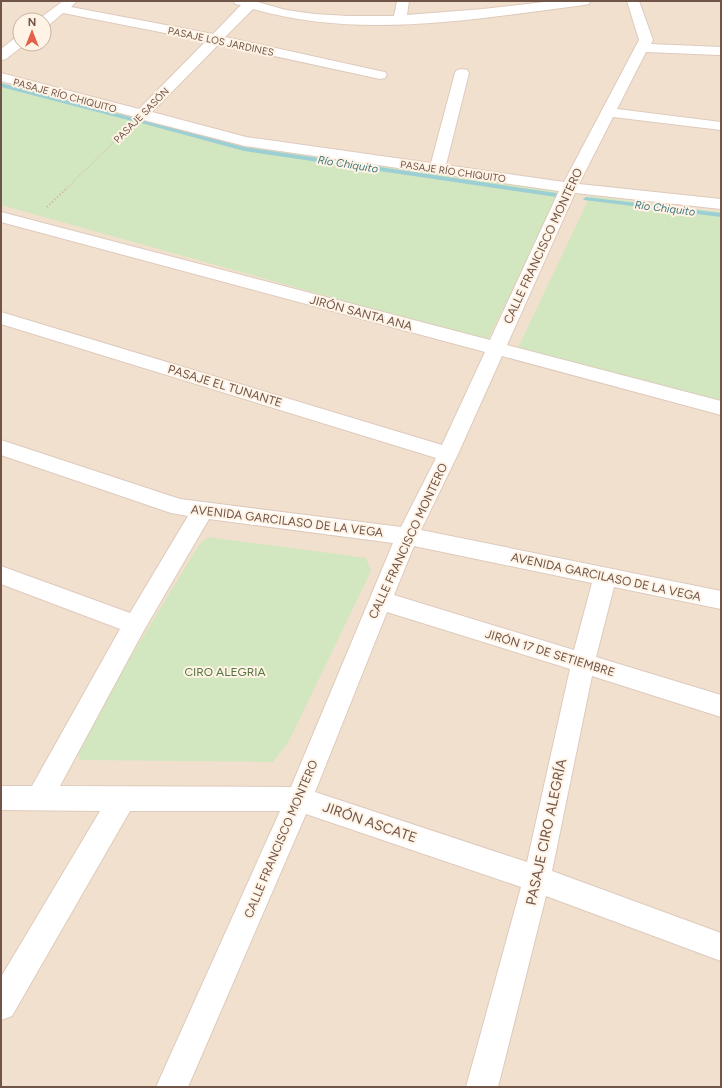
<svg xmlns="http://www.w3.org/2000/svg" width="722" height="1088" font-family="Figtree,sans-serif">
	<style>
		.residential { fill: #f2e0ce; fill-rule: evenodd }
		.green { fill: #d2e7bf }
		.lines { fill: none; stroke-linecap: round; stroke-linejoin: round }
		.stream { fill: #9ccfd4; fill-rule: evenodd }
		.minor-casing { stroke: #decabc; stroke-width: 2 }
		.path-far1 { stroke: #d3ae9c; stroke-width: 1.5; stroke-dasharray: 0.5 2; stroke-linecap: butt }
		.path { stroke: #d3ae9c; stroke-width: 2; stroke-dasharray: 1 2.5; stroke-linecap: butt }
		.minor { fill: #fff; fill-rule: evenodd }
		.labels { text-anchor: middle; stroke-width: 4; stroke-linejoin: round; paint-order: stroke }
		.far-street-label { font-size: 10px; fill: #705448; stroke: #fef3e5 }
		.far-water-label { font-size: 11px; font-style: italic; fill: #40777d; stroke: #fef3e5 }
		.street-label { font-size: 12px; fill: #705448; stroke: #fef3e5 }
		.park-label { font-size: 12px; fill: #547641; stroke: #fef3e5 }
		.near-street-label { font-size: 14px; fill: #705448; stroke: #fef3e5 }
	</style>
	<rect width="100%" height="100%" fill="#fbefe0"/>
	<path class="residential" d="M1,1H721V1087H1ZM20,20H44V44H20Z"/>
	<path class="green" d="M1,84L245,146L561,192L487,341L1,205Z
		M590,196L721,212V401L517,350Z
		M208,537L366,558L371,571L289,741L273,762L80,760L75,748L200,543Z"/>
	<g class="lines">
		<path class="stream" d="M1,83L134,118L135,119L132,121L1,87Z
			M143,120L244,147L556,193L559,195L556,197L244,151L141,123L140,122Z
			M586,197L721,213V217L584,200L583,199Z"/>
		<g class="minor-casing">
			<path id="minor" d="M63,1H77L71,7L213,34L241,5L235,4L234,1H254L286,10L314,14L348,16H394L397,1H409L407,15L483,9L553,1H590L589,4L584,5C475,19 360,40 253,9L225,37L380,71L385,72L387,75L385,78L380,79L219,44L152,112L246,137L431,163L455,73L457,70L462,69L467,70L469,73L446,165L564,182L639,40L627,1H639L653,40L651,44L721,47V55H719L646,52L617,109L721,122V130L613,117L579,184L721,199V209L575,193L507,345L721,401V415L502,356L458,454L421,530L721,591V609L614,587L596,657L721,695V717L592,676L552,871L721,933V961L546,896L498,1087H466L521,887L306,814L188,1087H156L280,811H130L12,1016L1,1020V977L100,811L1,810V786H32L120,629L1,584V566L130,613L188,516L171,513L1,455V440L180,499L401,527L436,458L1,324V312L442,445L485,352L1,222V212L490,340L559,191L245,146L136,118L135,117L1,81V73L139,109L206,41L63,13L49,25L44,26V20L39,19ZM209,519L393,543L291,787L60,786L143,632ZM414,546L592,583L574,650L394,595ZM387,612L570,669L527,862L315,792Z
				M20,37V44H25L6,59L1,60V49L15,38Z"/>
		</g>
		<path class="path-far1" d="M65,190L125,131"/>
		<path class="path" d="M47,207L66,189"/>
		<use href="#minor" class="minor"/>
	</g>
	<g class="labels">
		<g class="far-street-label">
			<text transform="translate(221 41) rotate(12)" y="4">PASAJE LOS JARDINES</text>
			<text transform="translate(65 95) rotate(15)" y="4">PASAJE RÍO CHIQUITO</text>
			<text transform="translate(141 115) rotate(-45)" y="4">PASAJE SASÓN</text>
			<text transform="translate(453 171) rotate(8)" y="4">PASAJE RÍO CHIQUITO</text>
		</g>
		<g class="far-water-label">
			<text transform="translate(348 164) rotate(9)" y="4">Río Chiquito</text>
			<text transform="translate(665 208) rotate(7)" y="4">Río Chiquito</text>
		</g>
		<g class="street-label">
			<text transform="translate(543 246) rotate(-65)" y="4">CALLE FRANCISCO MONTERO</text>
			<text transform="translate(361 313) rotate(15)" y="4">JIRÓN SANTA ANA</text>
			<text transform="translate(225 386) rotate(17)" y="4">PASAJE EL TUNANTE</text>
			<text transform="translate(287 521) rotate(7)" y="4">AVENIDA GARCILASO DE LA VEGA</text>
			<text transform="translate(408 541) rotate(-65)" y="4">CALLE FRANCISCO MONTERO</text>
			<text transform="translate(606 577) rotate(12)" y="4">AVENIDA GARCILASO DE LA VEGA</text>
			<text transform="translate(550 653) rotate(17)" y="4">JIRÓN 17 DE SETIEMBRE</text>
			<text transform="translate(281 839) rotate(-67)" y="4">CALLE FRANCISCO MONTERO</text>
		</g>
		<g class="park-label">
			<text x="225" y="676">CIRO ALEGRIA</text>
		</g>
		<g class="near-street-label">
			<text transform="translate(370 822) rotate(19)" y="5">JIRÓN ASCATE</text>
			<text transform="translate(546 832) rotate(-78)" y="5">PASAJE CIRO ALEGRÍA</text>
		</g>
	</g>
	<rect width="722" height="1088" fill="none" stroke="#705448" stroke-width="4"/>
	<g transform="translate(32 32)"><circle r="19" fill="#fef3e5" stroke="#c5b3a6"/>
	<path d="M0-3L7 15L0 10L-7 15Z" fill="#e26148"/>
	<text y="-6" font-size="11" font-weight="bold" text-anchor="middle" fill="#705448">N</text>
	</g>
</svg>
